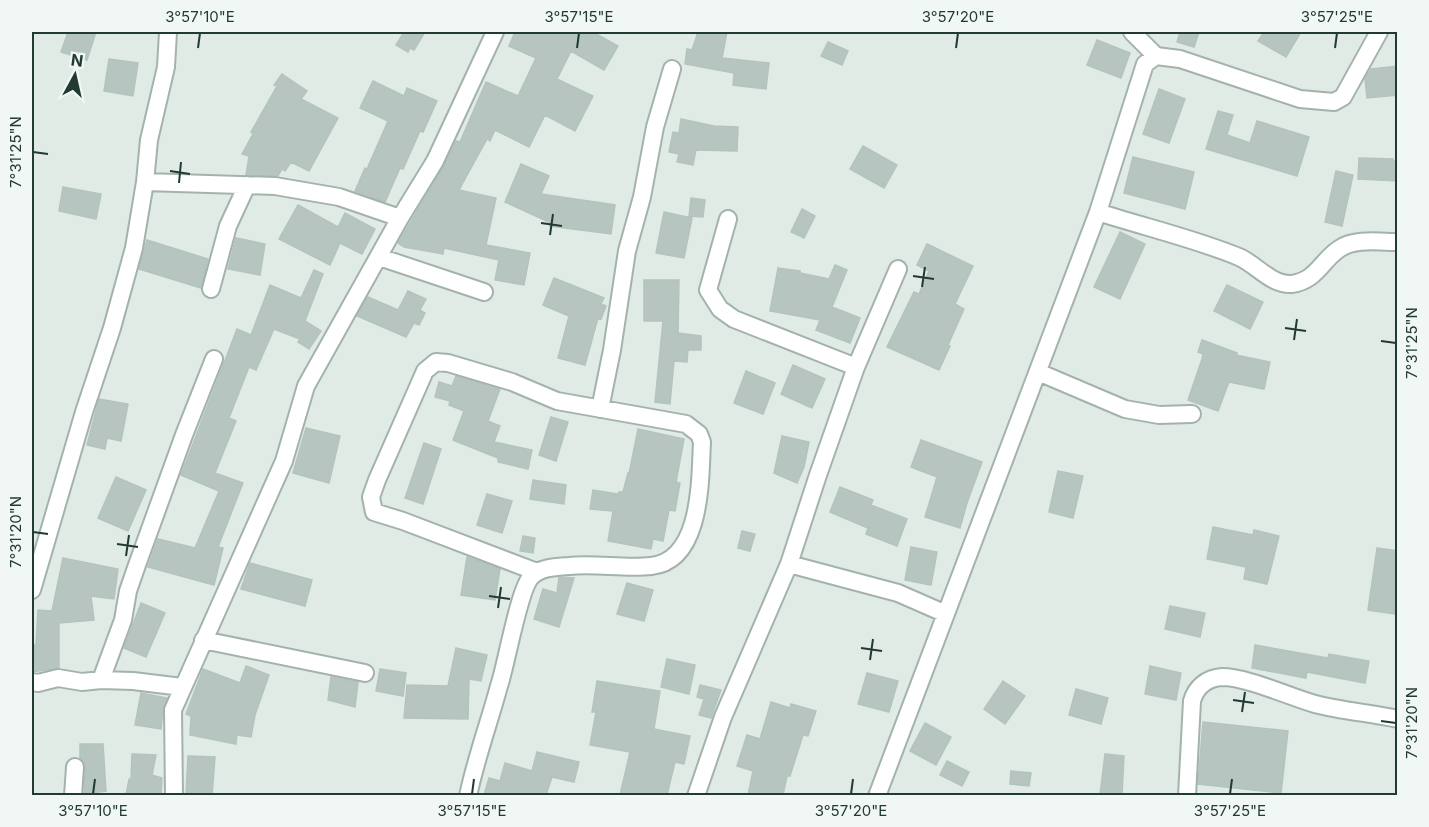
<svg xmlns="http://www.w3.org/2000/svg" width="1429" height="827" font-family="Inter,sans-serif">
	<style>
		.building { fill: #b6c5bf; stroke: #b3c4bd; stroke-width: 1.5 }
		.lines { fill: none; stroke-linecap: round; stroke-linejoin: round }
		.minor-casing { stroke: #a4b2ad; stroke-width: 20 }
		.minor { stroke: #fff; stroke-width: 16 }
		.ticks { fill: none; stroke: #223a34; stroke-width: 2 }
		.neatline { fill: none; stroke: #223a34; stroke-width: 2 }
		.ticks-label { font-size: 15px; text-anchor: middle; fill: #223a34 }
	</style>
	<rect width="100%" height="100%" fill="#e1ebe6"/>
	<path class="building" d="M68,32H96L87,60L61,52Z
		M404,32H425L414,50L410,48L408,52L396,45Z
		M515,32H593L618,46L604,70L571,51L557,79L593,96L575,131L545,115L529,147L495,130L490,141L487,139L459,190L496,198L486,245L530,253L524,285L495,280L499,260L444,248L443,254L404,247L398,243L444,166L456,141L460,142L486,82L518,96L536,58L509,46Z
		M698,32H727L722,58L769,63L766,89L733,85L734,73L685,64L687,49L692,50Z
		M1180,32H1199L1194,47L1177,42Z
		M1264,32H1301L1286,57L1258,41Z
		M1097,40L1130,53L1121,78L1087,65Z
		M828,42L848,51L842,65L821,56Z
		M109,59L138,63L133,96L104,91Z
		M1398,66V95L1367,98L1365,79L1371,69Z
		M282,74L307,91L301,99L338,118L309,171L291,162L285,171L282,169L278,176L246,175L249,156L242,154L253,134L251,132L277,86L274,85Z
		M373,81L404,96L407,88L437,101L423,132L420,131L403,169L400,168L385,202L355,191L365,168L367,169L388,121L360,108Z
		M1159,89L1185,99L1169,143L1143,134Z
		M1218,111L1233,115L1227,135L1250,143L1257,121L1309,137L1297,176L1206,149Z
		M681,119L714,126L738,127L737,151L696,150L693,165L677,162L679,154L669,152L673,132L679,133Z
		M863,146L897,165L884,188L850,169Z
		M1133,157L1194,172L1185,209L1124,193Z
		M1359,158L1393,159V161L1398,162V181L1358,179Z
		M521,164L549,176L541,194L615,205L611,234L550,226L551,223L505,202Z
		M1336,171L1353,175L1342,226L1325,222Z
		M63,187L101,194L96,219L59,211Z
		M691,198L705,200L703,217L689,216Z
		M298,205L338,227L345,213L375,229L362,254L340,243L330,265L279,239Z
		M802,209L815,216L804,238L791,232Z
		M664,212L692,218L684,258L656,253Z
		M1120,232L1145,244L1120,299L1094,287Z
		M236,238L265,244L260,275L228,269Z
		M147,240L208,259L201,288L139,269Z
		M927,244L973,266L955,304L964,309L948,345L950,346L939,370L887,347L914,292L919,294L929,271L917,265Z
		M835,265L847,270L832,307L860,318L850,343L816,330L820,320L770,311L778,268L800,271V273L829,279Z
		M314,270L323,274L305,321L321,331L309,349L298,342L300,339L274,329L256,370L249,367L229,418L236,421L215,473L243,483L218,547L223,548L214,585L148,567L158,539L195,548L219,491L181,475L237,329L251,335L270,285L301,298Z
		M554,278L604,298L601,304L606,306L601,319L598,318L585,365L558,358L569,316L543,305Z
		M644,280H679L678,333L701,336V350H688L687,362L674,361L670,404L655,402L663,321H644Z
		M1227,285L1263,302L1250,329L1214,311Z
		M408,291L426,299L420,310L425,313L419,325L414,323L406,337L357,316L368,297L398,310Z
		M1202,340L1237,353L1236,355L1270,362L1264,389L1229,382L1218,411L1188,400L1202,359L1203,354L1198,352Z
		M793,365L825,379L812,408L781,394Z
		M746,371L775,383L763,414L734,403Z
		M456,376L500,389L488,421L500,426L494,442L532,450L528,469L498,462V458L453,440L464,411L449,405L450,401L435,397L439,382L452,386Z
		M99,399L128,404L121,441L107,438L105,449L87,445Z
		M551,417L568,422L556,461L539,455Z
		M306,428L340,436L329,483L293,473Z
		M638,429L684,439L676,482L680,483L675,511L669,510L663,541L653,539L651,549L608,541L613,511L590,509L593,490L618,494L619,492H623L628,473L629,474Z
		M782,436L809,442L804,467L797,483L774,473Z
		M921,440L982,462L967,503L960,528L925,517L937,477L911,467Z
		M424,443L441,449L423,504L405,498Z
		M1058,471L1083,476L1073,518L1049,512Z
		M116,477L146,490L128,531L98,518Z
		M533,480L566,485L564,504L530,499Z
		M840,487L873,500L871,505L907,519L897,546L866,534L868,528L830,512Z
		M487,494L512,501L502,533L477,525Z
		M1213,527L1253,535L1254,530L1279,536L1267,584L1244,579L1246,567L1207,559Z
		M742,531L755,534L750,551L738,548Z
		M523,536L535,538L533,553L520,551Z
		M911,547L937,552L931,585L905,580Z
		M1377,548L1398,551V597L1395,614L1368,610Z
		M467,557L500,569L495,600L461,595Z
		M63,558L118,569L114,599L91,596L94,620L59,623V668L32,672V645H36L38,610L52,611Z
		M250,563L312,580L305,606L241,589Z
		M559,577L574,578L559,627L534,619L543,589L557,593Z
		M627,583L653,590L644,621L617,614Z
		M141,603L165,613L146,657L124,648Z
		M1170,606L1205,613L1200,637L1165,629Z
		M1255,645L1328,658L1329,654L1369,661L1365,683L1307,672L1306,678L1252,668Z
		M456,648L487,655L481,681L469,679L468,719L404,718L407,685L448,686Z
		M667,659L695,665L689,694L661,687Z
		M246,666L269,675L255,715L251,737L237,735L236,744L190,735L191,716L186,714L203,669L240,683Z
		M1150,666L1181,673L1176,700L1145,694Z
		M380,669L406,673L403,696L376,691Z
		M867,673L898,681L889,712L858,704Z
		M331,677L358,682L355,707L328,700Z
		M597,681L660,691L654,729L690,736L684,764L675,762L667,795H620L630,752L590,745L596,712H592Z
		M1003,681L1025,696L1005,724L984,709Z
		M700,685L721,690L711,718L699,715L704,699L697,697Z
		M1076,689L1108,698L1101,724L1069,715Z
		M141,693L167,698L163,710L161,729L135,725Z
		M771,702L790,708L791,704L816,711L808,736L803,735L790,776H787L783,795H748L753,771L737,766L747,735L760,739Z
		M1203,722L1288,731L1281,793L1198,784Z
		M925,723L951,737L936,765L910,751Z
		M80,744H103L106,791L84,794L85,767L84,762L80,758Z
		M537,752L579,762L574,782L552,777L546,795H484L489,778L500,781L505,763L532,771Z
		M132,754L156,755L152,775L162,778L161,795H126L129,779L131,780Z
		M1105,754L1124,756L1122,795H1100Z
		M188,756L215,757L212,795H186Z
		M947,761L969,772L962,786L940,775Z
		M1011,771L1031,773L1029,786L1010,784Z"/>
	<g class="lines">
		<g class="minor-casing">
			<path id="minor" d="M168,32L166,67L149,140L145,182L275,186L339,197L400,218
				M1132,32L1156,56
				M1098,212C1144,227 1196,239 1239,257C1256,264 1272,286 1292,284C1317,280 1321,261 1339,249C1354,238 1380,242 1398,242
				M728,219L708,290L720,309L734,319L856,367
				M379,257L484,292
				M211,289L228,226L247,185
				M1038,372L1125,409L1159,415L1192,414
				M600,409L612,350L627,251L642,197L655,127L672,69
				M789,564L898,593L946,614
				M32,590L84,412L112,328L134,248L145,182
				M203,640L365,673
				M101,680L123,620L128,591L137,565L184,435L214,359
				M32,682L38,683L58,678L82,682L101,680L133,681L182,687
				M73,796L75,767
				M174,796L173,710L284,461L306,386L400,218L435,161L495,32
				M468,796C476,758 489,723 499,686C506,666 519,589 531,577C541,567 556,567 569,566C596,563 624,569 651,566C702,561 700,480 702,442L699,434L686,424L557,401L512,382L448,363L436,362L425,371L377,480L371,497L374,512L403,521L537,572
				M696,796L723,717L789,564L818,475L856,367L898,269
				M877,796L1098,212L1145,64L1156,56L1180,59L1300,99L1334,102L1343,97L1379,32
				M1187,796L1192,701C1196,687 1207,678 1222,677C1247,677 1290,697 1315,704C1342,711 1370,713 1398,719"/>
		</g>
		<use href="#minor" class="minor"/>
	</g>
	<path class="ticks" d="M198,48L200,33M577,48L579,33M956,48L958,33M1335,48L1337,33M33,152L48,154M170,171L190,174M179,183L181,162M541,223L562,226M550,235L553,214M913,276L934,279M922,287L925,267M1285,328L1306,331M1294,340L1297,319M1381,341L1396,343M33,532L48,534M117,544L138,547M126,556L129,535M489,596L510,599M498,608L501,587M861,648L882,651M870,660L873,639M1233,700L1254,703M1242,712L1245,692M1381,721L1396,723M93,794L95,779M472,794L474,779M851,794L853,779M1230,794L1232,779"/>
	<rect width="1429" height="827" fill="none" stroke="#f1f7f4" stroke-width="66"/>
	<g transform="translate(75 75) rotate(8)" stroke="#f1f7f4" stroke-width="4.5" paint-order="stroke">
	<path d="M0-4.5L10 22L0 15L-10 22Z" fill="#223a34"/>
	<text y="-9" font-size="16" font-weight="bold" text-anchor="middle" fill="#223a34">N</text>
	</g>
	<rect x="33" y="33" width="1363" height="761" class="neatline"/>
	<g class="ticks-label">
		<text x="200" y="22">3°57'10"E</text>
		<text x="579" y="22">3°57'15"E</text>
		<text x="958" y="22">3°57'20"E</text>
		<text x="1337" y="22">3°57'25"E</text>
		<text transform="translate(16 152) rotate(-90)" y="5">7°31'25"N</text>
		<text transform="translate(1412 343) rotate(-90)" y="5">7°31'25"N</text>
		<text transform="translate(16 532) rotate(-90)" y="5">7°31'20"N</text>
		<text transform="translate(1412 723) rotate(-90)" y="5">7°31'20"N</text>
		<text x="93" y="816">3°57'10"E</text>
		<text x="472" y="816">3°57'15"E</text>
		<text x="851" y="816">3°57'20"E</text>
		<text x="1230" y="816">3°57'25"E</text>
	</g>
</svg>
